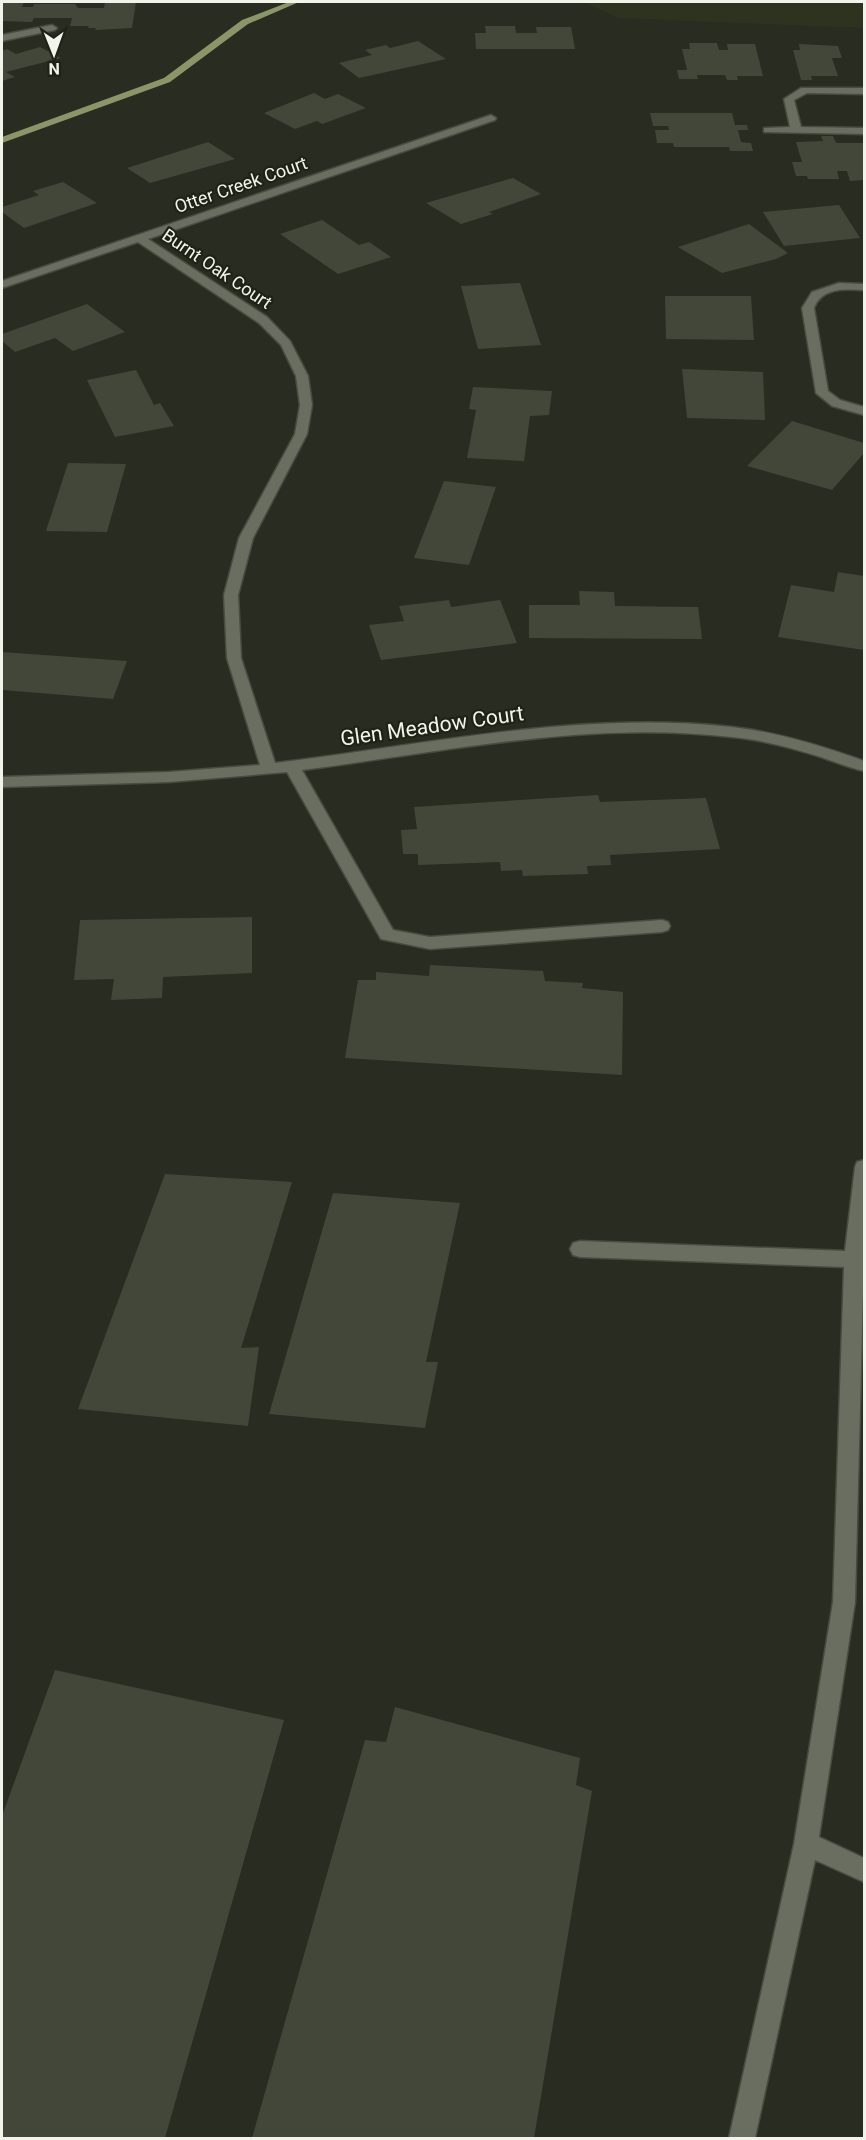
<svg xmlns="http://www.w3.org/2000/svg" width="866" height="2140" font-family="Roboto,sans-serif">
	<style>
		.built { fill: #2e3320 }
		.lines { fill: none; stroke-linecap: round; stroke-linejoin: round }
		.stream { fill: #8b956a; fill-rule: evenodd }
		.building { fill: #434739 }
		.minor-casing { stroke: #484b3f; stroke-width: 3 }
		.minor { fill: #6a6e60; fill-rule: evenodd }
		.labels { text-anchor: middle; stroke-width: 4.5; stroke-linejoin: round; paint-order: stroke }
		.far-street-label { font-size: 18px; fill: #f2f4ec; stroke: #1f2316 }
		.street-label { font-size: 21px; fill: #f2f4ec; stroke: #1f2316 }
	</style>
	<rect width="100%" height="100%" fill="#292c20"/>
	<path class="built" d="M583,2H864V28L619,18Z"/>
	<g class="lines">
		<path class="stream" d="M289,2H299L248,24L170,82L2,143V137L164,78L242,20Z"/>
	</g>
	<path class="building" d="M2,2H24L22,7H33L34,4H75L78,8H104L105,2H136L132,28L95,30L96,28H88L89,26H70L72,18H34L32,22L2,21Z
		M485,26H515L516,33H537L536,27H571L575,49H476L475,33H486Z
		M418,41L446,59L359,78L339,63L372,55L365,50L386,45L390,48Z
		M689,43H717L719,50H728L727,44H755L763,76H737L738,80H727L725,75H697L698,79H679L677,70H687L682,49H690Z
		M799,44L838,46L842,58H832L838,76H811L812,80H801L793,50H800Z
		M40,47L61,58L6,72L15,77L2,81V51L7,49L16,54Z
		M314,93L325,99L338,94L366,108L322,124L317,121L295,129L264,113Z
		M650,113H732L735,125H747L748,130H738L741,142L751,143L753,151H730L729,147H674L673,143H657L655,130H669L668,126H653Z
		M821,136H833L836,143H864V180L850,181L847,171H837L839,179H808L807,176H796L792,162H802L796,142L823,141Z
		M208,142L235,159L150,183L127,168Z
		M513,178L541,194L489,212L493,214L461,224L426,203Z
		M63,182L97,203L24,228L2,212V207L39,195L33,191Z
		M839,205L860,238L784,246L763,212Z
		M322,220L359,245L369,242L391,257L338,274L280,234Z
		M749,224L788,253L776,259L722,273L678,247Z
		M520,283L541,345L478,349L461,286Z
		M665,296H751L754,340L666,339Z
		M87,304L125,332L73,351L55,338L15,352L2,341V334Z
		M682,369L763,372L765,420L687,418Z
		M136,370L154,405L160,403L174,426L115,437L87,380Z
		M473,387L552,391L549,415L530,416L524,461L467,458L476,410L469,409Z
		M792,421L864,443V453L832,490L747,466Z
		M68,463L126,464L107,532L46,531Z
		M444,481L496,487L469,565L414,558Z
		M838,572L864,576V650L778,637L791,585L834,592Z
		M579,591L614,592L615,606L698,607L702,639L529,638V605H580Z
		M449,600L451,607L500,600L517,643L381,660L369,625L404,621L399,606Z
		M2,652L127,661L113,699L2,690Z
		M598,795L600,802L706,798L720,849L610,855L611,865L587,866L588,874L523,876L522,870L501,871L500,862L418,865V854H403L401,830L417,829L414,807Z
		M252,917V973L163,977L162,998L111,1000L114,979L74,980L80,920Z
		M430,965L543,971L545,981L583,983L582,988L623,992L622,1075L345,1058L358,980H376V972L429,976Z
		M165,1174L292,1182L241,1348L259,1347L248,1426L78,1409Z
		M333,1193L460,1203L426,1362H438L425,1428L269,1414Z
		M55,1670L284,1720L165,2138H2V1816Z
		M395,1707L580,1758L576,1785L592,1791L534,2138H252L365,1740L386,1742Z"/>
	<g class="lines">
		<g class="minor-casing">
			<path id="minor" d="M52,25L57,28L55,30L2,41V35Z
				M801,88H864V94L807,93L794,100L801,127L864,128V134L764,132V128L790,127L784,99Z
				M491,115L496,118L495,120L148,239L267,317L290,341L308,376L312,405L307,434L253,538L238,595L241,658L275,763C427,745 579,710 732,727C777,732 822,746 864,761V771C850,768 835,762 821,757C792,748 763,740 732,737C587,720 445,752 302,770L393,930L430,937L662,920L668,922L670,926L668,930L662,932L430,949L381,939L287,772L169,782L2,787V777L169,772L260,765L227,658L224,595L239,538L295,434L300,405L296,376L281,345L259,323L138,242L2,288V281Z
				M839,283L864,284V290C845,289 822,287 814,308L828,391L840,400L864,407V415L832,406L816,393L802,308L812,292Z
				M864,1160V1252L855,1602L819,1837L864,1858V1882L815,1860L755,2138H729L794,1844L833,1602L844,1267L580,1257L573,1255L570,1249L573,1243L580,1241L845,1251L855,1167L857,1162Z"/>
		</g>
		<use href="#minor" class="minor"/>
	</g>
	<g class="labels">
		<g class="far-street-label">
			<text transform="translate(241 185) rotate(-19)" y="6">Otter Creek Court</text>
			<text transform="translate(217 269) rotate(34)" y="6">Burnt Oak Court</text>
		</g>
		<g class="street-label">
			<text transform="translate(432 726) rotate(-8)" y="7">Glen Meadow Court</text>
		</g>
	</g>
	<rect width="866" height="2140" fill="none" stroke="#f2f4ec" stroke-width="6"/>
	<g transform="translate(54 54) rotate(179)" stroke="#1f2316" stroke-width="4.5" paint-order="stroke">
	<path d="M0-4.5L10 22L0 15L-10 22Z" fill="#f2f4ec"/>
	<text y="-9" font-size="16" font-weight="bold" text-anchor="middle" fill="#f2f4ec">N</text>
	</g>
</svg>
